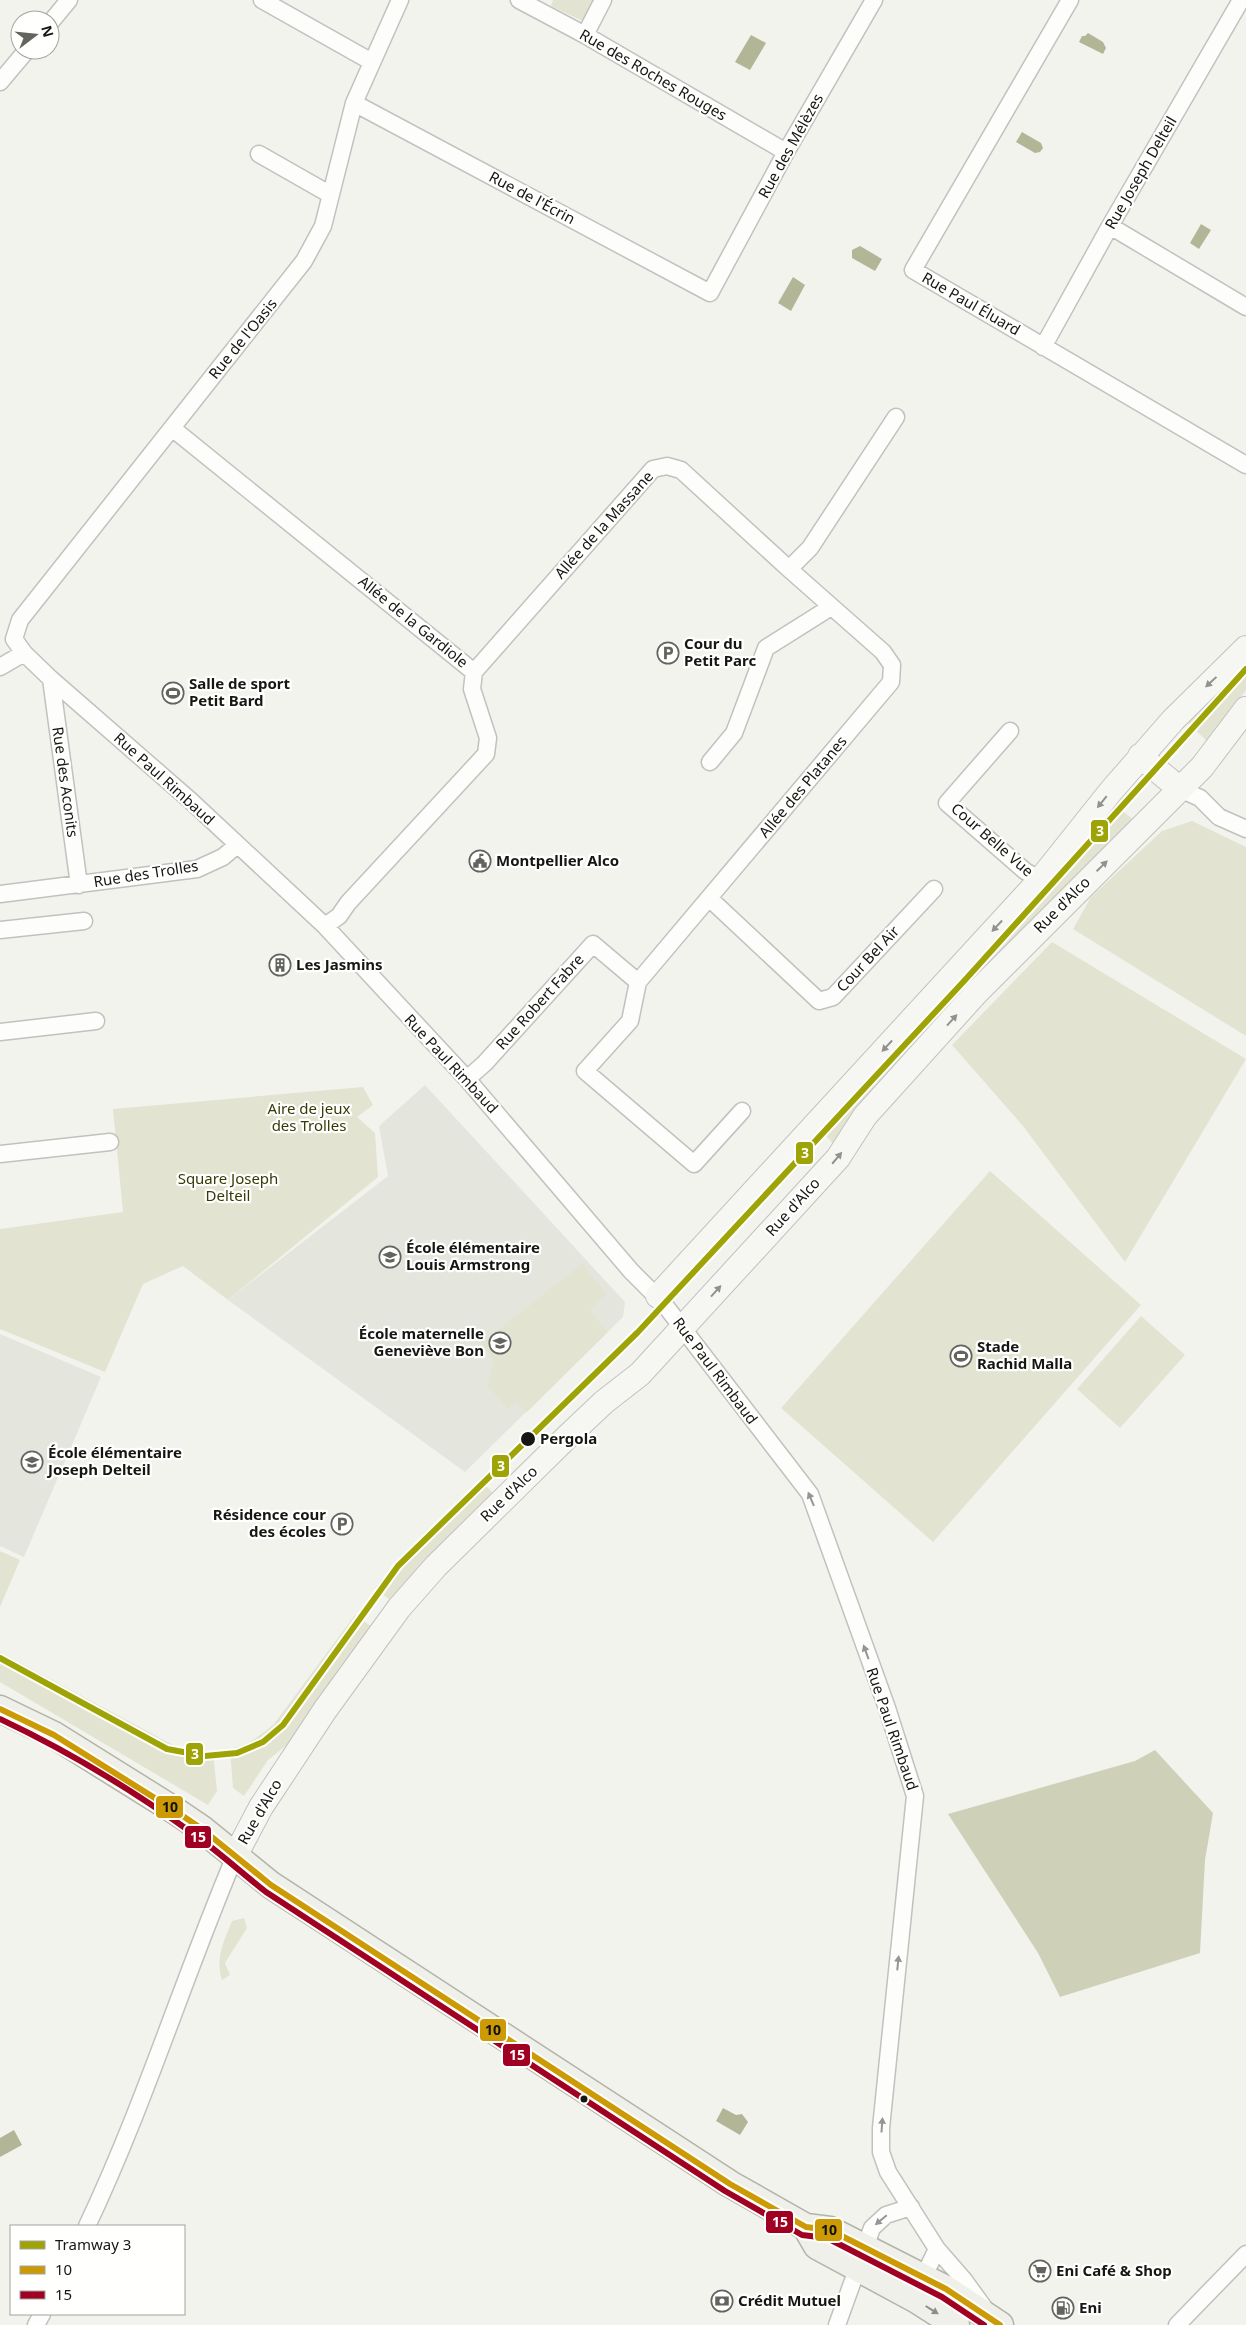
<svg xmlns="http://www.w3.org/2000/svg" width="1246" height="2325" font-family="'Noto Sans',sans-serif">
	<style>
		.built { fill: #e4e5dc }
		.green { fill: #e2e4d1 }
		.forest { fill: #ced1b8 }
		.water { fill: #b3b597 }
		.lines { fill: none; stroke-linecap: round; stroke-linejoin: round }
		.street-casing { stroke: #c1c2be; stroke-width: 19 }
		.secondary-casing { stroke: #c1c2be; stroke-width: 26 }
		.primary-casing { stroke: #b3b4a8; stroke-width: 29 }
		.street { stroke: #fdfdfc; stroke-width: 16 }
		.secondary { stroke: #f6f6f2; stroke-width: 24 }
		.primary { stroke: #eff0e9; stroke-width: 26 }
		.bus-1-casing { stroke: #fffffe; stroke-width: 10 }
		.bus-2-casing { stroke: #fffffe; stroke-width: 10 }
		.bus-1 { stroke: #cc9a04; stroke-width: 6 }
		.bus-2 { stroke: #a00021; stroke-width: 6 }
		.tram-1-casing { stroke: #fffffe; stroke-width: 10 }
		.tram-1 { stroke: #9ea405; stroke-width: 6 }
		.oneway { fill: #91918e }
		.oneway2 { fill: #959594 }
		.oneway3 { fill: #8d8e89 }
		.stop-dot { fill: #161614; stroke: #fffffe; stroke-width: 2 }
		.labels { text-anchor: middle; stroke-width: 4.5; stroke-linejoin: round; paint-order: stroke }
		.street-label { font-size: 15px; fill: #161614; stroke: #fffffe }
		.poi-label { font-size: 15px; font-weight: bold; fill: #161614; stroke: #fffffe; text-anchor: start }
		.park-label { font-size: 15px; fill: #373a06; stroke: #fffffe }
		.stop-label { font-size: 15px; font-weight: bold; fill: #161614; stroke: #fffffe; text-anchor: start }
		.line-badge { stroke: #fffffe; stroke-width: 2 }
		.badge-label { font-size: 14px; text-anchor: middle; font-weight: bold; fill: #fff }
		.pale-badge-label { font-size: 14px; text-anchor: middle; font-weight: bold; fill: #111 }
	</style>
	<rect width="100%" height="100%" fill="#f3f3ee"/>
	<path class="built" d="M425,1085L625,1302L623,1317L465,1472L228,1300L388,1176L379,1126Z
		M0,1334L101,1377L24,1557L0,1546Z"/>
	<path class="green" d="M553,0H597L587,23L551,6Z
		M1246,659V690L1208,742L1184,719Z
		M1111,801L1136,822L838,1149L819,1128Z
		M1192,821L1246,847V1036L1073,929L1091,897L1162,831Z
		M1052,942L1246,1059L1125,1262L1023,1126L952,1045Z
		M363,1087L373,1105L357,1117L375,1133L378,1177L228,1300L183,1266L143,1284L105,1372L0,1329V1229L123,1212L113,1109Z
		M990,1171L1141,1305L933,1542L781,1408Z
		M582,1264L606,1294L590,1311L608,1332L527,1412L517,1402L508,1409L487,1385L494,1361L481,1344Z
		M1141,1316L1185,1355L1120,1428L1077,1389Z
		M480,1480L493,1493L420,1566L391,1601L375,1588L420,1538Z
		M0,1551L20,1560L0,1607Z
		M355,1615L371,1626L288,1744L268,1760L244,1796L233,1788L230,1749C248,1745 260,1736 274,1724Z
		M0,1652L173,1745L198,1751L213,1752L217,1791L208,1805L0,1682Z
		M244,1918L247,1928L225,1963L230,1975L222,1980C215,1958 224,1941 232,1921Z"/>
	<path class="forest" d="M1155,1750L1213,1813L1205,1860L1200,1953L1060,1997L1038,1953L948,1814L1135,1761Z"/>
	<path class="water" d="M1088,33L1103,42L1106,48L1103,54L1079,42L1082,36H1085Z
		M751,35L766,43L750,70L735,62Z
		M1022,132L1041,143L1043,148L1040,152L1035,153L1016,142Z
		M1201,224L1211,230L1199,249L1190,243Z
		M860,246L882,259L875,271L852,258V250Z
		M793,277L805,285L791,311L778,303Z
		M723,2108L736,2115L742,2114L748,2122L740,2135L716,2121Z
		M14,2130L22,2145L0,2157V2138Z"/>
	<g class="lines">
		<g class="street-casing">
			<path id="street" d="M262,0L372,62
				M400,0L354,103L323,226L304,261L20,620L14,639L24,653L51,679L191,801L325,926L467,1079L631,1271L664,1304L810,1494L887,1708L915,1796L881,2128V2152L888,2172L937,2249L964,2280L985,2309
				M519,0L585,35L786,152
				M1070,0L913,270L1246,465
				M50,23L69,0
				M585,35L603,0
				M0,82L27,50
				M354,103L710,293L786,152L874,0
				M259,154L331,195
				M1110,226L1246,307
				M1043,347L1110,226L1241,0
				M172,428L474,672L472,689L488,738L486,754L348,903L339,916L325,926
				M0,667L24,653
				M474,672L653,469L667,466L681,470L789,569L810,548L896,417
				M51,679L79,885
				M1010,731L947,803L1025,871L1040,880
				M710,762L734,733L766,648L831,607
				M1180,789L1200,798L1219,817L1246,829
				M0,894L197,869L223,857L237,845
				M709,898L819,1001L833,997L934,889
				M0,930L84,921
				M0,1032L96,1021
				M467,1079L485,1063L593,944L638,982
				M742,1111L694,1164L585,1071L630,1021L638,982L891,682L892,665L883,652L789,569
				M0,1154L110,1142
				M87,2226C144,2106 183,1979 235,1856
				M916,2282L923,2278L937,2249
				M36,2325L42,2314
				M837,2325L872,2228L886,2215L911,2207
				M1177,2325L1246,2254"/>
		</g>
		<g class="secondary-casing">
			<path id="secondary" d="M1140,756L1180,789
				M658,1296L1040,880L1111,791L1173,720L1246,648
				M235,1856L261,1807L325,1710L399,1608L436,1566L567,1437L604,1402L640,1374L838,1158L865,1116L977,992L1202,767L1246,709"/>
		</g>
		<g class="primary-casing">
			<path id="primary" d="M0,1709L54,1735L174,1810L202,1829L271,1885L730,2184L806,2227L830,2230L946,2289L1000,2325
				M806,2227L817,2246L917,2300L956,2325"/>
		</g>
		<use href="#street" class="street"/>
		<use href="#secondary" class="secondary"/>
		<use href="#primary" class="primary"/>
		<g class="bus-1-casing">
			<path id="bus-1" d="M0,1709L54,1735L174,1810L202,1829L271,1885L730,2184L806,2227L830,2230L946,2289L1000,2325"/>
		</g>
		<g class="bus-2-casing">
			<path id="bus-2" d="M0,1719C68,1751 134,1791 195,1835C220,1853 243,1874 266,1892L725,2191L802,2235L827,2238L942,2297L984,2325"/>
		</g>
		<use href="#bus-1" class="bus-1"/>
		<use href="#bus-2" class="bus-2"/>
		<g class="tram-1-casing">
			<path id="tram-1" d="M0,1658L167,1749L205,1756L237,1753L263,1742L283,1725L398,1566L638,1332L965,980L1246,669"/>
		</g>
		<use href="#tram-1" class="tram-1"/>
	</g>
	<defs><path id="oneway-solid" d="M-6-.8H1V-3.2L6.5 0L1 3.2V.8H-6Z" transform="scale(1.25)"/></defs>
	<g class="oneway">
		<use href="#oneway-solid" transform="translate(1211 682) rotate(137)"/>
		<use href="#oneway-solid" transform="translate(1102 802) rotate(129)"/>
		<use href="#oneway-solid" transform="translate(1102 866) rotate(-44)"/>
		<use href="#oneway-solid" transform="translate(997 926) rotate(133)"/>
		<use href="#oneway-solid" transform="translate(952 1020) rotate(-48)"/>
		<use href="#oneway-solid" transform="translate(887 1046) rotate(133)"/>
		<use href="#oneway-solid" transform="translate(837 1158) rotate(-50)"/>
		<use href="#oneway-solid" transform="translate(716 1291) rotate(-48)"/>
	</g>
	<g class="oneway2">
		<use href="#oneway-solid" transform="translate(811 1499) rotate(-113)"/>
		<use href="#oneway-solid" transform="translate(866 1652) rotate(-110)"/>
		<use href="#oneway-solid" transform="translate(898 1963) rotate(-84)"/>
		<use href="#oneway-solid" transform="translate(882 2125) rotate(-86)"/>
		<use href="#oneway-solid" transform="translate(881 2220) rotate(140)"/>
	</g>
	<use class="oneway3" href="#oneway-solid" transform="translate(932 2310) rotate(32)"/>
	<defs>
		<g id="parking-ring" transform="scale(1.125)"><circle r="9.5" fill="#fffffe" stroke="#636360" stroke-width="1.5"/><path d="M-3.5-5.5H1a3.5 3.5 0 0 1 0 7H-1V5.5H-3.5ZM-1-3.4V-.6H.8a1.4 1.4 0 0 0 0-2.8Z" fill="#636360"/></g>
		<g id="stadium-ring" transform="scale(1.125)"><circle r="9.5" fill="#fffffe" stroke="#636360" stroke-width="1.5"/><path d="M0-5a6.5 5 0 1 0 0 10a6.5 5 0 1 0 0-10ZM-3.5-1.8h7v3.6h-7Z" fill="#636360"/></g>
		<g id="civic-ring" transform="scale(1.125)"><circle r="9.5" fill="#fffffe" stroke="#636360" stroke-width="1.5"/><path d="M-.6-6.5H3V-4.5H.6V-3L4-1V1h2V6H-6V1h2V-1L-.6-3ZM-1.2 2.5V6h2.4V2.5Z" fill="#636360"/></g>
		<g id="building-ring" transform="scale(1.125)"><circle r="9.5" fill="#fffffe" stroke="#636360" stroke-width="1.5"/><path d="M-4-6H4V6H1V3H-1V6H-4ZM-2.5-4.3h1.7v1.8h-1.7ZM.8-4.3h1.7v1.8H.8ZM-2.5-1h1.7V.8h-1.7ZM.8-1h1.7V.8H.8Z" fill="#636360"/></g>
		<g id="school-ring" transform="scale(1.125)"><circle r="9.5" fill="#fffffe" stroke="#636360" stroke-width="1.5"/><path d="M0-5L7-2L0 1L-7-2ZM-4 1L0 2.5L4 1V4Q0 6-4 4Z" fill="#636360"/></g>
		<g id="supermarket-ring" transform="scale(1.125)"><circle r="9.5" fill="#fffffe" stroke="#636360" stroke-width="1.5"/><path d="M-6-5.5h2.5l.6 2H6L4.5 2H-2.5L-4.4-4H-6ZM-1.5 3.2a1.3 1.3 0 1 0 .1 0ZM3 3.2a1.3 1.3 0 1 0 .1 0Z" fill="#636360"/></g>
		<g id="bank-ring" transform="scale(1.125)"><circle r="9.5" fill="#fffffe" stroke="#636360" stroke-width="1.5"/><path d="M-6-4H6V4H-6ZM0-2.3a2.3 2.3 0 1 0 0 4.6a2.3 2.3 0 1 0 0-4.6Z" fill="#636360"/></g>
		<g id="fuel-ring" transform="scale(1.125)"><circle r="9.5" fill="#fffffe" stroke="#636360" stroke-width="1.5"/><path d="M-5.5-6h7V0h2V4h1.3V-2.5L3-4.5l.8-.8L6-3V5H2.5V1h-1V6h-7ZM-4.2-4.7v3.2H.2V-4.7Z" fill="#636360"/></g>
	</defs>
	<g fill-rule="evenodd">
		<use href="#parking-ring" x="668" y="653"/>
		<use href="#stadium-ring" x="173" y="693"/>
		<use href="#civic-ring" x="480" y="861"/>
		<use href="#building-ring" x="280" y="965"/>
		<use href="#school-ring" x="390" y="1257"/>
		<use href="#school-ring" x="500" y="1343"/>
		<use href="#stadium-ring" x="961" y="1356"/>
		<use href="#school-ring" x="32" y="1462"/>
		<use href="#parking-ring" x="342" y="1524"/>
		<use href="#supermarket-ring" x="1040" y="2271"/>
		<use href="#bank-ring" x="722" y="2301"/>
		<use href="#fuel-ring" x="1063" y="2308"/>
	</g>
	<g class="stop-dot">
		<circle cx="528" cy="1439" r="8"/>
		<circle cx="584" cy="2099" r="4.5"/>
	</g>
	<g class="labels">
		<g class="street-label">
			<text transform="translate(653 75) rotate(30)" y="5">Rue des Roches Rouges</text>
			<text transform="translate(791 146) rotate(-61)" y="5">Rue des Mélèzes</text>
			<text transform="translate(1141 173) rotate(-60)" y="5">Rue Joseph Delteil</text>
			<text transform="translate(532 198) rotate(28)" y="5">Rue de l'Écrin</text>
			<text transform="translate(971 304) rotate(30)" y="5">Rue Paul Éluard</text>
			<text transform="translate(243 339) rotate(-51)" y="5">Rue de l'Oasis</text>
			<text transform="translate(604 525) rotate(-48)" y="5">Allée de la Massane</text>
			<text transform="translate(413 622) rotate(39)" y="5">Allée de la Gardiole</text>
			<text transform="translate(164 779) rotate(42)" y="5">Rue Paul Rimbaud</text>
			<text transform="translate(65 782) rotate(82)" y="5">Rue des Aconits</text>
			<text transform="translate(803 787) rotate(-50)" y="5">Allée des Platanes</text>
			<text transform="translate(992 840) rotate(41)" y="5">Cour Belle Vue</text>
			<text transform="translate(146 874) rotate(-9)" y="5">Rue des Trolles</text>
			<text transform="translate(1062 905) rotate(-45)" y="5">Rue d'Alco</text>
			<text transform="translate(868 959) rotate(-47)" y="5">Cour Bel Air</text>
			<text transform="translate(540 1002) rotate(-48)" y="5">Rue Robert Fabre</text>
			<text transform="translate(451 1064) rotate(47)" y="5">Rue Paul Rimbaud</text>
			<text transform="translate(793 1207) rotate(-48)" y="5">Rue d'Alco</text>
			<text transform="translate(715 1371) rotate(53)" y="5">Rue Paul Rimbaud</text>
			<text transform="translate(509 1494) rotate(-44)" y="5">Rue d'Alco</text>
			<text transform="translate(892 1729) rotate(71)" y="5">Rue Paul Rimbaud</text>
			<text transform="translate(260 1812) rotate(-60)" y="5">Rue d'Alco</text>
		</g>
		<g class="poi-label">
			<text x="684" y="649">Cour du<tspan x="684" dy="17">Petit Parc</tspan></text>
			<text x="189" y="689">Salle de sport<tspan x="189" dy="17">Petit Bard</tspan></text>
			<text x="496" y="866">Montpellier Alco</text>
			<text x="296" y="970">Les Jasmins</text>
			<text x="406" y="1253">École élémentaire<tspan x="406" dy="17">Louis Armstrong</tspan></text>
			<text x="484" y="1339" text-anchor="end">École maternelle<tspan x="484" dy="17">Geneviève Bon</tspan></text>
			<text x="977" y="1352">Stade<tspan x="977" dy="17">Rachid Malla</tspan></text>
			<text x="48" y="1458">École élémentaire<tspan x="48" dy="17">Joseph Delteil</tspan></text>
			<text x="326" y="1520" text-anchor="end">Résidence cour<tspan x="326" dy="17">des écoles</tspan></text>
			<text x="1056" y="2276">Eni Café &amp; Shop</text>
			<text x="738" y="2306">Crédit Mutuel</text>
			<text x="1079" y="2313">Eni</text>
		</g>
		<g class="park-label">
			<text x="309" y="1114">Aire de jeux<tspan x="309" dy="17">des Trolles</tspan></text>
			<text x="228" y="1184">Square Joseph<tspan x="228" dy="17">Delteil</tspan></text>
		</g>
		<g class="stop-label">
			<text x="540" y="1444">Pergola</text>
		</g>
	</g>
	<g class="line-badge">
		<rect x="1090" y="819" width="19" height="24" rx="5" fill="#9ea405"/>
		<rect x="795" y="1141" width="19" height="24" rx="5" fill="#9ea405"/>
		<rect x="491" y="1454" width="19" height="24" rx="5" fill="#9ea405"/>
		<rect x="185" y="1742" width="19" height="24" rx="5" fill="#9ea405"/>
		<rect x="155" y="1795" width="29" height="24" rx="5" fill="#cc9a04"/>
		<rect x="184" y="1825" width="28" height="24" rx="5" fill="#a00021"/>
		<rect x="479" y="2018" width="28" height="24" rx="5" fill="#cc9a04"/>
		<rect x="502" y="2043" width="29" height="24" rx="5" fill="#a00021"/>
		<rect x="765" y="2210" width="29" height="24" rx="5" fill="#a00021"/>
		<rect x="814" y="2218" width="29" height="24" rx="5" fill="#cc9a04"/>
	</g>
	<g class="badge-label">
		<text x="1100" y="836">3</text>
		<text x="805" y="1158">3</text>
		<text x="501" y="1471">3</text>
		<text x="195" y="1759">3</text>
		<text x="198" y="1842">15</text>
		<text x="517" y="2060">15</text>
		<text x="780" y="2227">15</text>
	</g>
	<g class="pale-badge-label">
		<text x="170" y="1812">10</text>
		<text x="493" y="2035">10</text>
		<text x="829" y="2235">10</text>
	</g>
	<rect x="10" y="2225" width="175" height="90" fill="#fffffe" stroke="#a2a2a0"/>
	<rect x="20" y="2241" width="25" height="8" fill="#9ea405" stroke="#a2a2a0"/>
	<text x="55" y="2250" font-size="15" fill="#161614">Tramway 3</text>
	<rect x="20" y="2266" width="25" height="8" fill="#cc9a04" stroke="#a2a2a0"/>
	<text x="55" y="2275" font-size="15" fill="#161614">10</text>
	<rect x="20" y="2291" width="25" height="8" fill="#a00021" stroke="#a2a2a0"/>
	<text x="55" y="2300" font-size="15" fill="#161614">15</text>
	<g transform="translate(35 35) rotate(74)"><circle r="24" fill="#fffffe" stroke="#a2a2a0"/>
	<path d="M0-4L9 19L0 12L-9 19Z" fill="#636360"/>
	<text y="-8" font-size="14" font-weight="bold" text-anchor="middle" fill="#161614">N</text>
	</g>
</svg>
